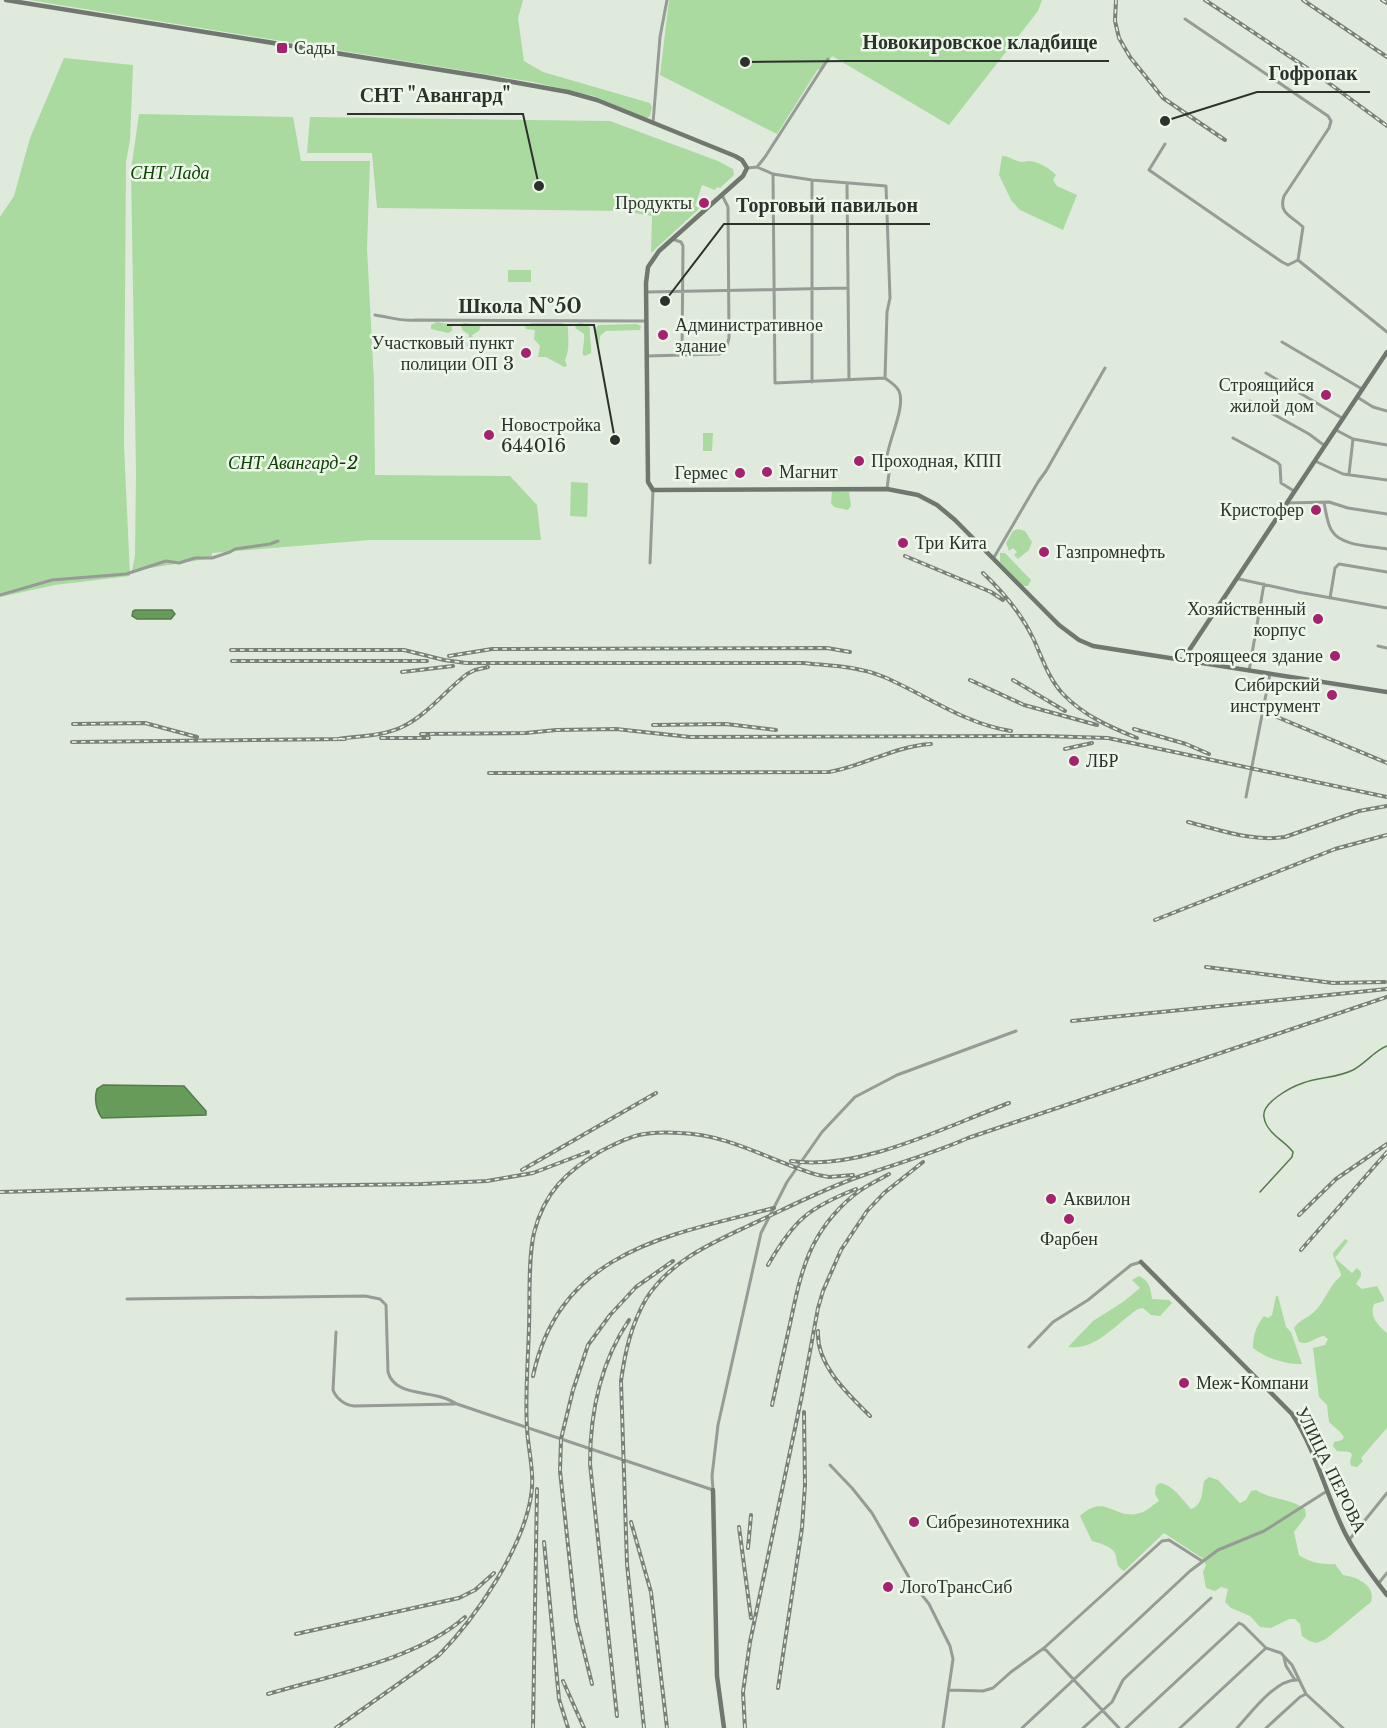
<svg xmlns="http://www.w3.org/2000/svg" width="1387" height="1728" font-family="'Libre Baskerville',serif">
	<style>
		.green { fill: #aadaa0 }
		.water { fill: #669b5a; stroke: #557b4c; stroke-width: 1.5 }
		.lines { fill: none; stroke-linecap: round; stroke-linejoin: round }
		.stream { stroke: #557b4c; stroke-width: 1.5 }
		.street { stroke: #969b95; stroke-width: 3 }
		.secondary { stroke: #70776f; stroke-width: 4.5 }
		.rail-casing { stroke: #798078; stroke-width: 4 }
		.rail { stroke: #ecf7ea; stroke-width: 1.5; stroke-dasharray: 4.5; stroke-linecap: butt }
		.poi-dot { fill: #a5226f; stroke: #ecf7ea; stroke-width: 2 }
		.labels { text-anchor: middle; stroke-width: 5; stroke-linejoin: round; paint-order: stroke }
		.poi-label { font-size: 18px; fill: #2d312c; stroke: #ecf7ea; text-anchor: start }
		.park-label { font-size: 18px; font-style: italic; fill: #0c4300; stroke: #ecf7ea }
		.street-label { font-size: 18px; fill: #2d312c; stroke: #ecf7ea }
		.leader { fill: none; stroke: #2d312c; stroke-width: 2 }
		.callout-dot { fill: #2d312c; stroke: #ecf7ea; stroke-width: 2 }
		.callout-label { font-size: 20px; text-anchor: middle; font-weight: bold; fill: #2d312c; stroke: #ecf7ea; stroke-width: 5; stroke-linejoin: round; paint-order: stroke }
	</style>
	<rect width="100%" height="100%" fill="#dfeadd"/>
	<path class="green" d="M29,0H523L518,18L524,61L543,72L650,103L652,107L650,116L646,119L594,96L533,82Z
		M669,0H1042L1038,11L949,125L832,56L822,71L818,69L777,134L660,75Z
		M64,58L133,65L130,140L126,162L124,445L130,576L55,585L0,597V217L14,196L30,138Z
		M139,114L293,117L301,161H370L367,248L374,382L375,475L510,476L537,505L541,540H370L212,553V558L132,571L135,555L136,471L131,170Z
		M310,117L610,121L718,161L733,169L734,175L720,188L717,187L715,190L702,185L695,206L700,208L651,253L652,216L623,211L377,208L372,153H307Z
		M1002,156C1010,156 1014,161 1021,162C1021,162 1030,161 1030,161C1039,162 1051,169 1056,175L1053,180L1057,186L1077,195L1063,230L1020,210L1011,200L999,175Z
		M508,270H531V282H508Z
		M437,322L452,325V331L448,333L431,329V325Z
		M464,323L481,325L479,331L472,335L475,343L470,349L467,346L469,335C466,331 462,333 461,325Z
		M531,323H562L568,327C568,338 570,349 565,360L567,366L564,367L546,357H538L540,346L534,339L535,330L526,329L525,327Z
		M581,323L588,325L590,328C589,338 592,344 591,353L585,356L583,355C582,347 585,342 584,334L575,328L577,324Z
		M637,324L641,326L640,330L606,331L600,336L599,345L596,344L595,332L598,325Z
		M703,433H713L712,451H703Z
		M571,482L588,483L587,517L570,516Z
		M832,491L849,492L851,506L848,510L834,507L831,503Z
		M1018,529L1025,531L1032,542L1029,550L1018,559L1014,555L1017,552L1013,548L1009,551L1006,543L1013,531Z
		M1000,553H1005L1031,580L1028,586H1023L1000,562Z
		M1345,1239L1348,1241L1335,1258L1352,1273L1357,1268L1361,1272V1276L1356,1284L1362,1289L1377,1286L1384,1299V1301L1374,1304C1369,1317 1378,1325 1387,1333V1428L1361,1458L1363,1461L1357,1467L1351,1466L1350,1461L1352,1455L1350,1452L1337,1451L1333,1446L1334,1442L1342,1440L1344,1437L1340,1432L1329,1422L1327,1405L1319,1397L1313,1348L1325,1345L1328,1339L1324,1336C1315,1337 1309,1346 1299,1342L1294,1328C1299,1320 1308,1318 1314,1312C1325,1302 1329,1285 1341,1276C1341,1270 1334,1263 1333,1253Z
		M1139,1276C1149,1280 1151,1289 1152,1299L1169,1300L1172,1303L1160,1316L1151,1315L1143,1308L1138,1309C1116,1323 1097,1351 1068,1347L1093,1321L1123,1302L1140,1288L1132,1280Z
		M1276,1296H1278L1286,1327L1291,1332L1302,1364C1285,1365 1266,1358 1253,1348C1253,1335 1256,1326 1264,1316L1268,1318L1272,1315Z
		M1209,1477L1218,1480L1240,1503L1246,1500L1251,1491L1256,1490C1271,1500 1290,1498 1305,1509L1306,1516L1294,1532L1299,1555C1308,1562 1323,1565 1335,1564L1343,1575C1357,1577 1376,1585 1371,1602L1326,1639L1317,1643L1309,1641L1302,1636L1300,1624L1295,1619H1289L1271,1628L1260,1627L1250,1616L1231,1608L1225,1602L1228,1589L1221,1587L1215,1591L1206,1588L1203,1572L1206,1565L1202,1558L1164,1533L1124,1571C1115,1566 1118,1561 1115,1553C1111,1546 1099,1543 1092,1541L1080,1516C1106,1491 1115,1523 1143,1512C1148,1510 1154,1504 1159,1501L1155,1494L1156,1486L1160,1483C1173,1485 1182,1499 1191,1509C1203,1505 1202,1491 1204,1481Z"/>
	<path class="water" d="M135,610H172L175,614L171,619H137L132,616L133,611Z
		M103,1085L184,1086L206,1111V1115L102,1118C96,1110 94,1099 97,1089Z"/>
	<g class="lines">
		<path class="stream" d="M1260,1192L1292,1157L1293,1152C1285,1141 1266,1133 1264,1117C1261,1103 1291,1087 1303,1083C1320,1077 1337,1078 1353,1070C1366,1063 1374,1051 1387,1046"/>
		<path class="street" d="M1185,19L1328,116L1331,121L1329,128L1284,196C1278,214 1292,216 1303,227L1298,260
			M653,123L660,37L667,0
			M1165,144L1149,170L1282,262L1288,265L1298,260L1387,332
			M757,167L765,157L828,59
			M747,168L757,167L773,174L812,180L886,186L890,298L887,312L885,378
			M773,174L775,383L885,378
			M812,180V382
			M847,183L849,379
			M672,239L681,242L683,246L682,355
			M646,292L847,288
			M375,315C389,317 403,322 416,320L646,321
			M1282,342L1362,389
			M647,356L719,354C727,351 727,345 729,338L728,207L722,195
			M1266,373L1342,418
			M885,378C890,382 896,385 899,391C908,411 877,459 889,473L887,489
			M1357,397L1373,407L1387,411
			M1250,401L1309,434L1325,446
			M1336,430L1353,439L1387,445
			M1233,438L1277,462L1280,465L1281,483L1294,491
			M1315,461L1343,474L1387,480
			M1349,474L1353,439
			M1288,503L1329,502L1348,508L1387,514
			M1324,503C1326,511 1327,524 1332,531C1341,546 1371,546 1387,549
			M993,559L1038,482L1046,471L1105,368
			M650,563L653,490
			M1239,579L1298,592L1387,608
			M0,595L52,580L126,574L166,561L179,563L195,558H212L230,552L235,549L270,544L278,541
			M1330,598L1335,568L1339,564L1387,572
			M1378,646L1387,648
			M1249,671L1264,584
			M1246,797L1270,674
			M127,1299L365,1296L380,1299L386,1305L388,1372C394,1395 426,1391 444,1398C448,1399 453,1402 457,1404L713,1490L712,1476L718,1425L761,1233L787,1182L822,1132L855,1097L897,1075L1016,1031
			M336,1332L333,1390C336,1398 344,1405 354,1406L455,1404
			M1029,1347L1053,1322L1088,1300L1131,1265L1141,1262
			M830,1465L852,1488L872,1513L911,1581L929,1604L950,1646L953,1659L943,1728
			M1349,1540L1387,1493
			M1378,1584L1387,1573
			M1044,1648L1119,1728
			M1284,1658L1286,1666L1295,1680
			M949,1690L983,1691L993,1688L1011,1672L1044,1648L1162,1541L1169,1540L1202,1561
			M1022,1728L1190,1571L1218,1550L1264,1531L1327,1491
			M1083,1728L1112,1702L1123,1680L1128,1675L1211,1598
			M1126,1728L1239,1623L1243,1625L1266,1648L1281,1653L1292,1665L1306,1694L1343,1728
			M1180,1728L1266,1648
			M1237,1728C1251,1713 1276,1678 1298,1680
			M1266,1728L1300,1697L1306,1694"/>
		<path class="secondary" d="M6,0L485,77L568,92L597,100L735,156L742,160L747,168L743,176L659,251L648,267L646,283L648,482L653,490L887,489L918,495L937,505L955,520L1059,625L1079,640L1093,646L1387,692
			M1185,660L1188,652L1387,352
			M1141,1262L1292,1414C1316,1450 1326,1495 1345,1533C1356,1555 1372,1576 1387,1595
			M713,1490L717,1676L724,1728"/>
		<g class="rail-casing">
			<path id="rail" d="M1116,0L1115,21L1119,38L1130,57L1163,98L1225,140
				M1205,0L1322,78L1387,126
				M1303,0L1387,57
				M1382,0L1387,3
				M905,556L991,592L1003,600
				M983,573C1003,592 1021,613 1033,638C1042,657 1048,678 1063,694C1084,716 1110,727 1137,738
				M231,650H404L444,660L466,663H803C831,666 858,666 884,677C926,695 965,724 1011,731
				M449,656L492,649L827,648L850,652
				M232,661H427
				M402,672L453,666
				M970,680L1024,705L1097,725
				M1013,680L1065,711
				M1277,717L1387,763
				M73,724L145,723L197,737
				M653,725L726,724L776,730
				M1134,729L1186,744L1209,754
				M421,734L526,733L556,730L616,729L690,737L1045,736L1108,738L1387,797
				M381,738H429
				M338,739C359,736 383,736 402,727C427,715 445,691 467,674L475,670L488,667
				M72,742L345,739
				M1065,749L1092,743
				M489,773L829,772C864,766 895,746 931,744
				M1188,822C1220,830 1252,842 1285,837L1359,811L1387,806
				M1155,920L1335,849L1387,835
				M1206,967L1333,983L1385,982
				M1072,1021L1387,989
				M791,1161C861,1171 944,1127 1009,1103
				M522,1170L656,1093
				M0,1192L149,1188L422,1184L487,1181L533,1173L588,1152
				M1299,1215L1336,1179L1387,1144
				M1301,1250L1387,1152
				M768,1265C794,1220 808,1208 856,1189
				M818,1331C816,1365 848,1394 870,1416
				M533,1376C560,1250 670,1235 774,1208
				M772,1405C778,1378 784,1351 790,1324C801,1271 809,1232 854,1195C865,1186 877,1181 889,1174
				M631,1522L651,1592L667,1728
				M739,1527L751,1618
				M544,1542L559,1699L568,1728
				M748,1548L751,1515
				M296,1634L459,1598L475,1590L494,1573
				M563,1681L584,1728
				M592,1684L576,1619L560,1471L561,1439L573,1390L588,1345L610,1315L636,1287L673,1261
				M778,1688L802,1528L805,1485L804,1412
				M268,1694C328,1676 419,1659 465,1617
				M617,1716L590,1464C590,1413 600,1363 629,1320
				M336,1728L439,1655C476,1618 523,1548 531,1496C535,1473 528,1450 527,1428C525,1395 528,1361 529,1328C530,1300 528,1258 534,1233C544,1192 567,1171 601,1151C613,1145 626,1138 639,1135C652,1132 666,1132 680,1133C728,1134 773,1162 818,1175L829,1177L853,1175
				M533,1728L537,1489
				M644,1728L627,1564L621,1381C625,1352 631,1325 646,1299C670,1261 710,1244 748,1226C785,1209 823,1189 861,1176C898,1163 932,1154 968,1138L1387,997
				M745,1728L743,1692L750,1642L802,1395L818,1308L823,1291L841,1250L867,1211L884,1193L923,1162"/>
		</g>
		<use href="#rail" class="rail"/>
	</g>
	<g class="poi-dot">
		<rect x="276" y="42" width="12" height="12" rx="3"/>
		<circle cx="704" cy="203" r="6"/>
		<circle cx="663" cy="335" r="6"/>
		<circle cx="526" cy="353" r="6"/>
		<circle cx="1326" cy="395" r="6"/>
		<circle cx="489" cy="435" r="6"/>
		<circle cx="859" cy="461" r="6"/>
		<circle cx="767" cy="472" r="6"/>
		<circle cx="740" cy="473" r="6"/>
		<circle cx="1316" cy="510" r="6"/>
		<circle cx="903" cy="543" r="6"/>
		<circle cx="1044" cy="552" r="6"/>
		<circle cx="1318" cy="619" r="6"/>
		<circle cx="1335" cy="656" r="6"/>
		<circle cx="1332" cy="695" r="6"/>
		<circle cx="1074" cy="761" r="6"/>
		<circle cx="1051" cy="1199" r="6"/>
		<circle cx="1069" cy="1219" r="6"/>
		<circle cx="1184" cy="1383" r="6"/>
		<circle cx="914" cy="1522" r="6"/>
		<circle cx="888" cy="1587" r="6"/>
	</g>
	<g class="labels">
		<g class="poi-label">
			<text x="294" y="54">Сады</text>
			<text x="692" y="209" text-anchor="end">Продукты</text>
			<text x="675" y="331">Административное<tspan x="675" dy="21">здание</tspan></text>
			<text x="514" y="349" text-anchor="end">Участковый пункт<tspan x="514" dy="21">полиции ОП 3</tspan></text>
			<text x="1314" y="391" text-anchor="end">Строящийся<tspan x="1314" dy="21">жилой дом</tspan></text>
			<text x="501" y="431">Новостройка<tspan x="501" dy="21">644016</tspan></text>
			<text x="871" y="467">Проходная, КПП</text>
			<text x="779" y="478">Магнит</text>
			<text x="728" y="479" text-anchor="end">Гермес</text>
			<text x="1304" y="516" text-anchor="end">Кристофер</text>
			<text x="915" y="549">Три Кита</text>
			<text x="1056" y="558">Газпромнефть</text>
			<text x="1306" y="615" text-anchor="end">Хозяйственный<tspan x="1306" dy="21">корпус</tspan></text>
			<text x="1323" y="662" text-anchor="end">Строящееся здание</text>
			<text x="1320" y="691" text-anchor="end">Сибирский<tspan x="1320" dy="21">инструмент</tspan></text>
			<text x="1086" y="767">ЛБР</text>
			<text x="1063" y="1205">Аквилон</text>
			<text x="1069" y="1245" text-anchor="middle">Фарбен</text>
			<text x="1196" y="1389">Меж-Компани</text>
			<text x="926" y="1528">Сибрезинотехника</text>
			<text x="900" y="1593">ЛогоТрансСиб</text>
		</g>
		<g class="park-label">
			<text x="170" y="179">СНТ Лада</text>
			<text x="293" y="469">СНТ Авангард-2</text>
		</g>
		<g class="street-label">
			<text transform="translate(1331 1470) rotate(64)" y="6">УЛИЦА ПЕРОВА</text>
		</g>
	</g>
	<path class="leader" d="M745 62L850 61H1109M1165 121L1257 92H1370M539 186L523 114H347M665 301L724 224H930M615 440L594 325H447"/>
	<g class="callout-dot">
		<circle cx="745" cy="62" r="6"/>
		<circle cx="1165" cy="121" r="6"/>
		<circle cx="539" cy="186" r="6"/>
		<circle cx="665" cy="301" r="6"/>
		<circle cx="615" cy="440" r="6"/>
	</g>
	<g class="callout-label">
		<text x="980" y="49">Новокировское кладбище</text>
		<text x="1313" y="80">Гофропак</text>
		<text x="435" y="102">СНТ "Авангард"</text>
		<text x="827" y="212">Торговый павильон</text>
		<text x="520" y="313">Школа №50</text>
	</g>
</svg>
